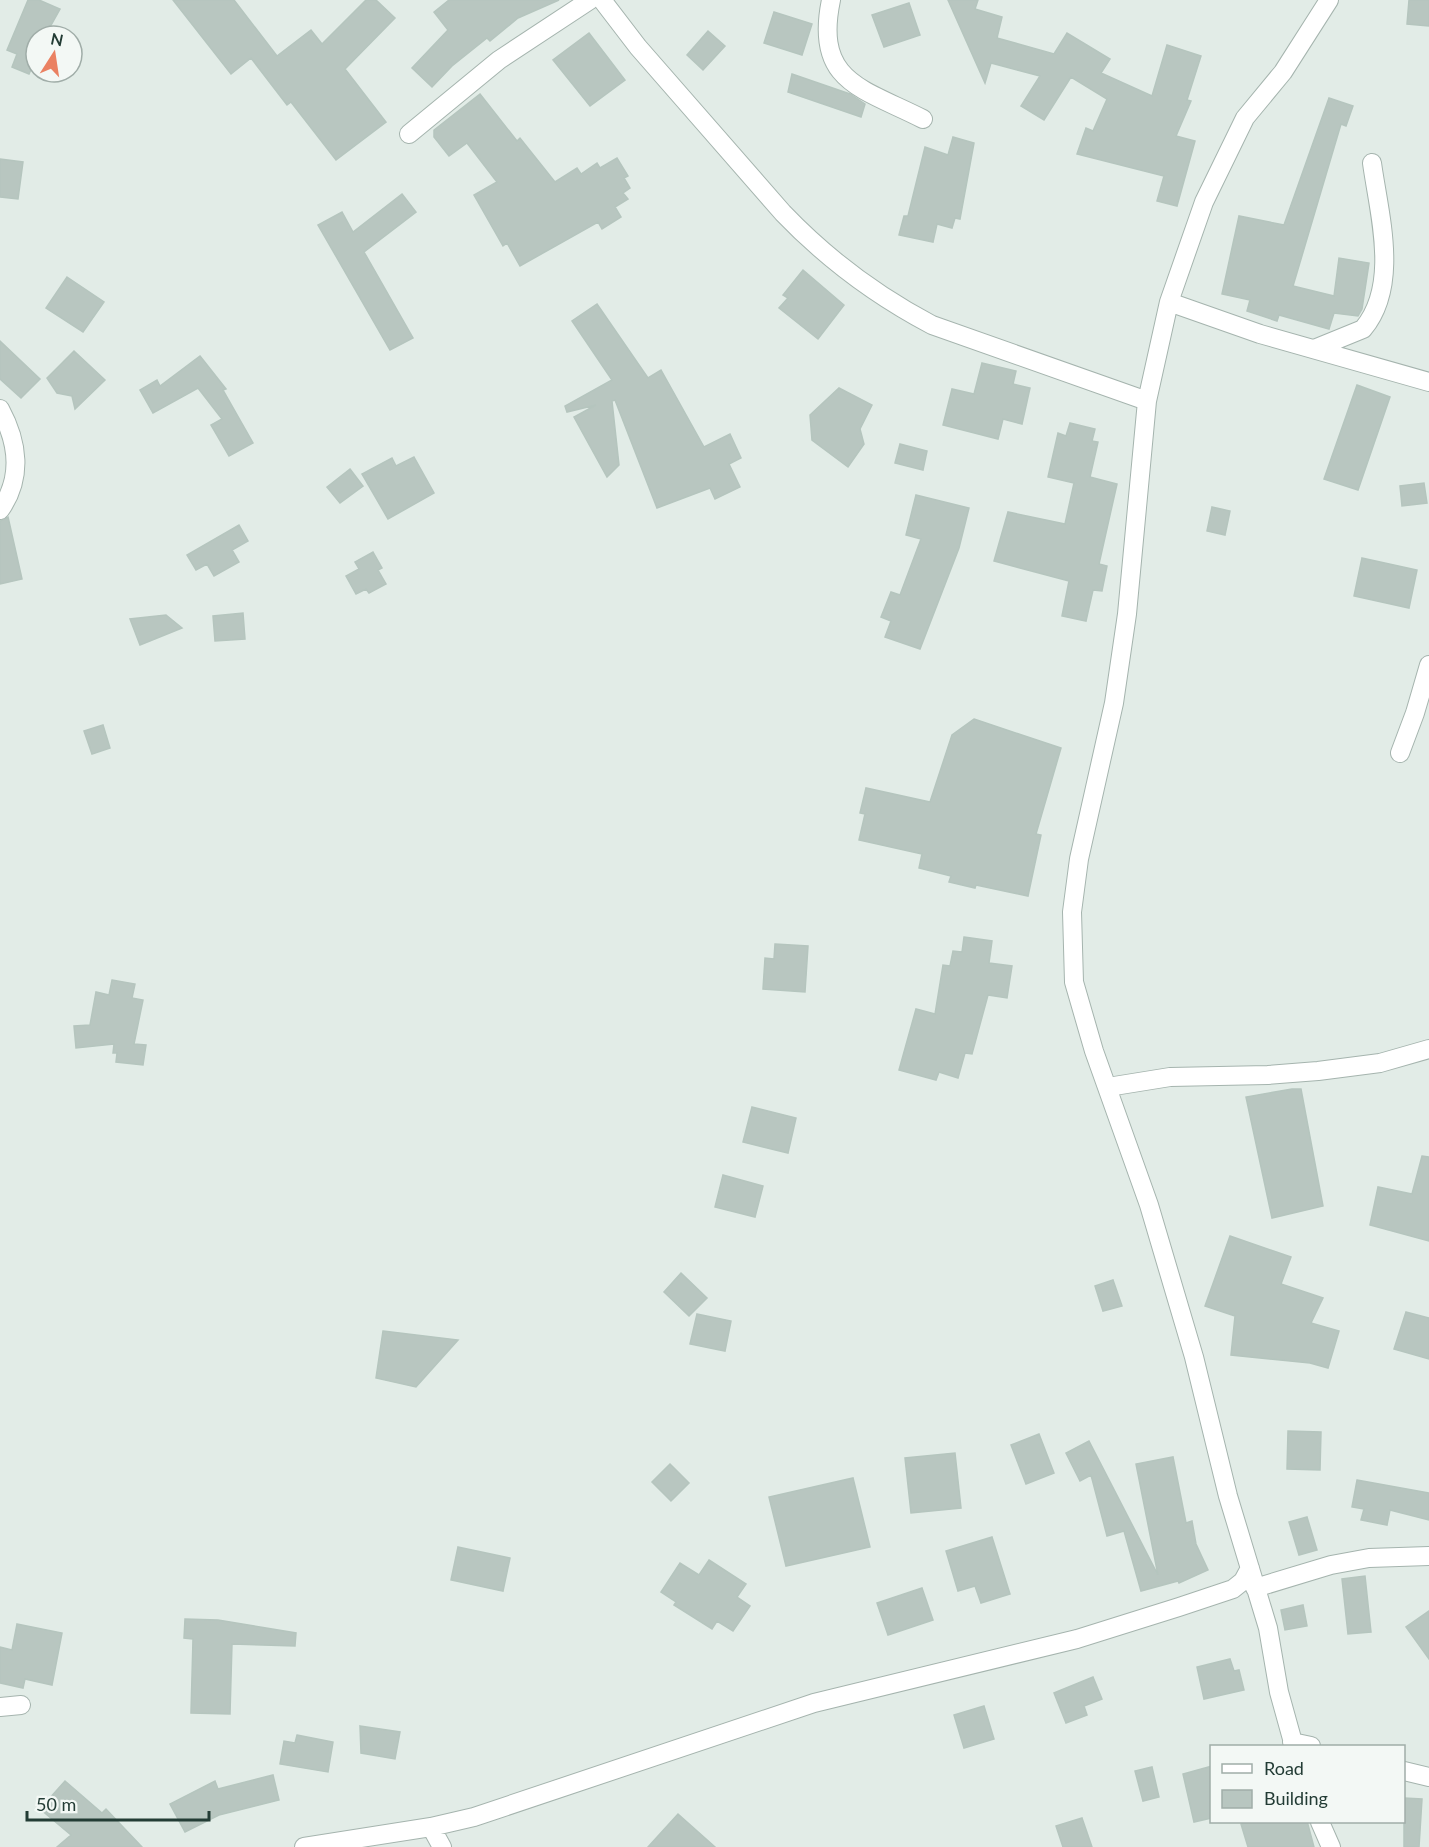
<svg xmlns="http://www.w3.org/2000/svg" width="1429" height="1847" font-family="Lato,sans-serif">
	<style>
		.building { fill: #b8c6c0; stroke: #b5c5be; stroke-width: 1.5 }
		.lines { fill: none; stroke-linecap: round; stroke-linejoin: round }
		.minor-casing { stroke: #a5b4ae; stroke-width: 20 }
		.minor { stroke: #fff; stroke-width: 18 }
	</style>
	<rect width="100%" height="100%" fill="#e2ece7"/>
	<path class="building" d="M28,0H39L60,9L45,36H36V58L29,74L12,67L17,54L7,50Z
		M173,0H234L277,56L311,30L322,44L366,0H376L395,18L345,69L386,122L336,160L291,102L287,105L251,58L231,74Z
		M449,0H559L518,18L490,41L487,38L452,66L432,87L412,68L448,30L434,12Z
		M948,0H978L975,9L1002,17L997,38L1054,54L1067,33L1110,59L1101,73L1152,96L1167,45L1201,56L1187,100L1191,101L1176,136L1195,141L1177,206L1157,201L1164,176L1077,154L1086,128L1093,131L1107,99L1071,77L1044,120L1021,106L1040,76L991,63L985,83Z
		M1409,0H1429V26L1407,24Z
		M909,3L920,35L884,47L872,15Z
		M774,12L812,24L802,55L764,43Z
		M708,31L725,46L703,70L687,55Z
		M589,33L625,80L590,106L553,60Z
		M792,74L850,94L865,104L861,117L788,92Z
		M480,94L517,141L520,138L555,182L577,168L581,174L597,163L600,168L617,158L628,176L624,178L630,188L623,193L628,199L615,207L621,217L602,229L598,222L520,266L507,243L503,246L474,195L497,182L467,143L449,156L434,137V130Z
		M1329,98L1353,106L1346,126L1341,124L1293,286L1334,296L1339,258L1369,263L1362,309L1358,316L1334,313L1329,329L1279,315L1277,321L1247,311L1250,300L1222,294L1239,216L1284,225Z
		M953,137L974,143L960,219L955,218L952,228L937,224L933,242L899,235L904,216H908L925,147L948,155Z
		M0,159L23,162L18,199L0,197Z
		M402,194L416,212L364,252L413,338L390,350L318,225L342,212L353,232Z
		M803,270L844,305L818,339L779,308L788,298L783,295Z
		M67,277L104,302L83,332L46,308Z
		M597,304L648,378L661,370L704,447L730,434L741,458L729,464L740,487L715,499L710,488L657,508L615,400L612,401L619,465L607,477L574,417L596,405L567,412L565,406L612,380L572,321Z
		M0,341L40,379L21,398L0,379Z
		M74,351L105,380L75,409L72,396L57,393L47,378Z
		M200,356L226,389L223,390L253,443L229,456L211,425L222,419L198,388L153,413L140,390L157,380L160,386Z
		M982,363L1016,371L1013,384L1030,388L1022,424L1003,419L998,439L943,425L952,389L974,394Z
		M1357,385L1390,397L1358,490L1324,479Z
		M839,388L872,405L860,429L864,444L848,467L812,440L810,415Z
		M1070,423L1095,429L1092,441L1098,442L1090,477L1117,484L1099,564L1107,566L1102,591L1093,590L1086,621L1062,616L1069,581L994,561L1008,512L1065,524L1074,483L1048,477L1058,433L1066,436Z
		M900,444L927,451L923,470L895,463Z
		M414,457L434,493L388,519L362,474L392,458L396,466Z
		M350,469L363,486L340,503L327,487Z
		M1424,483L1427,503L1402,506L1400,486Z
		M916,495L969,508L959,548L920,649L885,637L891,621L881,617L891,592L900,595L921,539L906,535Z
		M1212,507L1230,511L1225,535L1207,531Z
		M8,517L22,579L0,584V521Z
		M239,525L248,541L232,550L239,562L214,576L207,564L196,570L187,555Z
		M373,552L382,568L378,570L386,584L369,593L366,589L356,594L346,576L359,569L355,562Z
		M1362,558L1417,570L1409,608L1354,596Z
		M243,613L245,639L215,641L213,616Z
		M166,615L182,628L140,645L130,619Z
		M974,719L1061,748L1036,834L1041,835L1028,896L976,885L975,888L949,882L951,876L919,868L922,854L859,840L865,814L860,813L866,788L930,802L952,735Z
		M103,725L110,748L92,754L84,731Z
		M964,937L992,941L989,963L1012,966L1007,998L988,995L972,1054L965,1053L958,1078L939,1072L936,1080L899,1070L916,1009L935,1014L943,965L950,966L953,951L962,952Z
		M775,944L808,946L805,992L763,989L765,958L774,959Z
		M112,980L135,984L132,998L143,1000L134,1044L146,1045L143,1065L116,1062L117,1053H113L114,1044L76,1048L74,1026L90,1025L96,992L109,995Z
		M1292,1089H1301L1323,1206L1272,1218L1246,1097Z
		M752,1107L796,1118L788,1153L743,1142Z
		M1422,1156L1429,1157V1241L1370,1225L1378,1187L1412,1194Z
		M723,1175L763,1186L755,1217L715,1207Z
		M1230,1236L1291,1257L1281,1284L1323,1298L1311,1323L1339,1331L1328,1368L1310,1363L1231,1355L1235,1316L1205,1306Z
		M681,1273L707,1298L689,1316L664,1292Z
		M1113,1280L1122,1306L1103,1311L1095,1286Z
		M1406,1312L1429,1318V1359L1394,1349Z
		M697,1314L731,1321L725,1351L690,1344Z
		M383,1331L458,1340L416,1387L376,1378Z
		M1288,1431L1321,1432L1320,1470L1287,1469Z
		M1039,1434L1054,1473L1026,1484L1011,1445Z
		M1089,1441L1158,1575L1136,1464L1173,1457L1186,1523L1192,1521L1196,1544L1208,1570L1179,1583L1178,1581L1141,1591L1124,1531L1107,1536L1091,1475L1080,1481L1066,1453Z
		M955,1453L961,1508L911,1513L905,1458Z
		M670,1464L689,1483L671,1501L652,1482Z
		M853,1478L870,1547L786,1566L769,1497Z
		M1357,1480L1429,1493V1520L1390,1510L1387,1525L1361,1520L1364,1509L1352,1507Z
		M1307,1517L1317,1550L1299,1555L1289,1522Z
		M992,1537L1010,1594L981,1603L975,1586L958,1591L946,1551Z
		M458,1547L510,1558L503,1591L451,1580Z
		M709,1560L746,1584L737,1597L750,1606L733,1631L717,1621L712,1629L674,1605L676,1602L661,1592L680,1563L699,1575Z
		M1365,1576L1371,1632L1348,1634L1342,1579Z
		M922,1588L933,1620L888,1635L877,1603Z
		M1303,1605L1307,1626L1285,1630L1281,1610Z
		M1429,1611V1659L1406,1627Z
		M185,1619L218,1620L296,1633L295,1646L232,1644L230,1714L191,1713L193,1639L184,1638Z
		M17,1624L62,1633L52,1685L25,1679L23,1688L0,1683V1647L12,1650Z
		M1230,1659L1234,1671L1239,1670L1244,1690L1204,1699L1197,1667Z
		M1093,1677L1102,1699L1084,1706L1087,1715L1066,1723L1054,1693Z
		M984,1706L994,1739L964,1748L954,1715Z
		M360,1726L400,1732L395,1759L361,1753Z
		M297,1735L333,1742L328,1772L280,1764L284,1741L295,1743Z
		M1212,1766V1818L1194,1822L1183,1774Z
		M1152,1767L1159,1797L1143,1801L1135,1771Z
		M273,1775L279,1800L219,1815L185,1832L170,1804L215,1781L218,1789Z
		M65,1781L102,1813L106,1809L142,1847H57L71,1835L40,1809Z
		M1404,1798L1422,1799L1419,1847H1404Z
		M678,1814L715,1847H648Z
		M1082,1818L1092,1847H1063L1056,1826Z
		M1252,1821H1307L1314,1847H1248L1241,1824Z"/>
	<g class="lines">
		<g class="minor-casing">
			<path id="minor" d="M602,0L638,47L783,213C826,258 877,296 932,325L1147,401
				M831,0C814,82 862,88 923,119
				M409,134L499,60L590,0
				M1169,302L1260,334L1429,382
				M1314,349L1363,329C1400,285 1379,214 1372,163
				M0,409C18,442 23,478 0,510
				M1400,753L1415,713L1429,665
				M1108,1087L1170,1077L1268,1075L1318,1071L1380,1063L1429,1049
				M1255,1588L1331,1565L1369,1558L1429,1556
				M0,1707L21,1705
				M1292,1742L1311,1746
				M1294,1746L1279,1692L1268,1628L1228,1496L1194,1357L1149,1205L1094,1051L1074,982L1072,912L1079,859L1114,703L1127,614L1147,401L1169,302L1204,202L1245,118L1283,72L1329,0
				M1404,1771L1429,1777
				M1320,1822L1331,1847
				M431,1827L442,1847
				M304,1847L431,1827L474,1817L814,1703L1077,1639L1179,1607L1233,1589L1243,1581L1250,1568"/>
		</g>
		<use href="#minor" class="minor"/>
	</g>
	<rect x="1210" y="1745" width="195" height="78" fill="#f3f8f5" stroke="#a0ada8" stroke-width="1.5"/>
	<rect x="1222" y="1764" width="30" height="9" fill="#ffffff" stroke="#a0ada8" stroke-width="1.5"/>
	<text x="1264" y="1775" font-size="18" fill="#233c35">Road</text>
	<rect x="1222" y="1790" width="30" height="18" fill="#b8c6c0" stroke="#a0ada8" stroke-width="1.5"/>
	<text x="1264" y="1805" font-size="18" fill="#233c35">Building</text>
	<g transform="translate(54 54) rotate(12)"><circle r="28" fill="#f3f8f5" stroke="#a0ada8" stroke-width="1.5"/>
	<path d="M0-4.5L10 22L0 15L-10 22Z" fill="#ea8162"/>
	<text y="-9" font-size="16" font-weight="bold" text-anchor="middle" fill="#233c35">N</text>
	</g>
	<path d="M27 1811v9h182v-9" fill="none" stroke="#233c35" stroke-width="3"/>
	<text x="36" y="1811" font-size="18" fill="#233c35" stroke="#f3f8f5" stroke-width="4.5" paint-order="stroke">50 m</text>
</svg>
